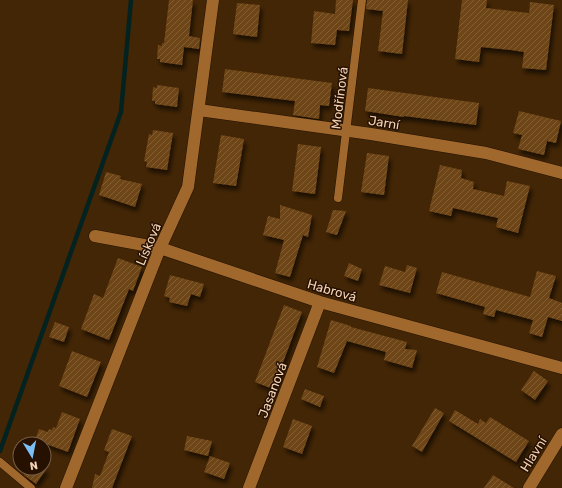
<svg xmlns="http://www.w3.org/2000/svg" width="562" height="488" font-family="Rubik,sans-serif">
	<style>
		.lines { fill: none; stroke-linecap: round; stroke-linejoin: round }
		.stream { stroke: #042320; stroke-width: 4.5 }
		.building { fill: url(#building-hatch); filter: url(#shadow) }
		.service-casing { stroke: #231202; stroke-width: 9 }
		.minor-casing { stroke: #231202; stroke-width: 13 }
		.tertiary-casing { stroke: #231202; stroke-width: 13 }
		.service { stroke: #a0682d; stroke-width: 8 }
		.minor { stroke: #a0682d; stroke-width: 12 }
		.tertiary { stroke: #a0682d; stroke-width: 12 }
		.labels { text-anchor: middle; stroke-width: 3; stroke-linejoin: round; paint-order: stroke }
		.street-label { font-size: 13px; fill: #f2d3b6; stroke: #261000 }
	</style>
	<defs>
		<pattern id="building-hatch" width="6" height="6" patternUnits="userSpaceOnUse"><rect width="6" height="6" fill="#6d4416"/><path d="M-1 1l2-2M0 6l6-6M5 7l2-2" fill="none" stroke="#825e36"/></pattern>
		<filter id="shadow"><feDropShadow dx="2.5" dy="4.5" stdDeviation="2" flood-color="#0009"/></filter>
	</defs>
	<rect width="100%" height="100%" fill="#432605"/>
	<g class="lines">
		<path class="stream" d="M0,451L121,112L131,0"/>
	</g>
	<path class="building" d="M169,0H193L189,36L200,38L199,49L184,47L182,65L160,62V59H157L158,45L162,46V43H164Z
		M336,0H353L349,31L337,30L335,45L311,43L314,11L335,14Z
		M367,0H408L402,54L378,51L383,11L366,9Z
		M462,0H487L486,8L529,13L530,2L554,5L546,70L522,68L524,52L511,50L481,47L479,62L455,59Z
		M237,3L260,5L257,37L233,34Z
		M225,69L332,83L329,106L320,105L319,119L293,115L295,101L222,92Z
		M157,85L179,88L177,107L155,104V101H152L153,87L157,88Z
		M368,88L479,103L476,125L404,116V117L365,111Z
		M519,111L561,121L556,143L547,141L544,155L518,149L522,135L513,133Z
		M153,130L173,133L167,170L146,167L147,162L144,161L149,134L152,135Z
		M221,135L244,139L236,186L213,183Z
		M298,144L321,147L315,194L292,191Z
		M367,153L389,156L384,195L361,192Z
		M440,165L462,170L461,178L474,182L473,189L504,196L507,181L530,186L518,233L496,227L498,218L453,208L451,216L429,211Z
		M106,172L121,176L120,179L142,184L135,207L99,195Z
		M280,205L312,215L308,237L303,235L290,277L275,273L284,240L263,235L268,216L280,219Z
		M333,210L346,211L337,235L326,232Z
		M118,258L142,267L133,291L129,289L109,340L81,329L94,294L103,298Z
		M349,263L362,269L358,281L344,276Z
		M407,265L417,268L410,293L379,285L385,266L405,272Z
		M537,271L556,276L549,298L562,303V321L548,317L542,337L529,333L533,320L496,310L494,317L483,314L485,307L436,293L442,272L530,297Z
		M170,275L204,284L200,297L191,294L187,306L169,302L170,298L164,296Z
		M284,305L302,312L273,389L255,382Z
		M331,320L351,326V327L407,342L405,349L417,350L412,368L384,360L386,352L347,341L334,373L317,367Z
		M55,322L69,327L64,342L49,337Z
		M72,351L101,362L87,397L59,386Z
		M534,371L548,381L535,400L521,390Z
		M305,389L324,396L320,407L301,399Z
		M435,408L444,413L422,452L412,446Z
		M455,410L478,424L480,419L486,423L490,417L529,441L516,462L449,421Z
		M62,412L80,419L68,452L35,440L39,429L48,432L49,429L52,430L53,427L56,428Z
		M293,419L312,426L302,454L283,447Z
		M112,429L132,436L112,488H92L95,474L100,476L109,452L104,450Z
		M187,436L212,441L208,456L184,450Z
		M210,456L230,463L224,479L204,472Z
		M28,468H47L36,484L24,475Z
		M493,475L514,488H484Z"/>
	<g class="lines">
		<g class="service-casing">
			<path id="service" d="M338,198L362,0
				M0,462L31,488"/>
		</g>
		<g class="minor-casing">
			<path id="minor" d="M199,110L371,134L486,153L562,173
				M95,236L160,248L320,302L562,368
				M66,488L160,248L188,187L213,0
				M249,488L320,302"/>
		</g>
		<g class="tertiary-casing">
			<path id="tertiary" d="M529,488L562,434"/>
		</g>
		<use href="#service" class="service"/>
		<use href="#minor" class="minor"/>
		<use href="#tertiary" class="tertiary"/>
	</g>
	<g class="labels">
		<g class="street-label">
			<text transform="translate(339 98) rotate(-83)" y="5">Modřínová</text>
			<text transform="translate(384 122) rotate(9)" y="5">Jarní</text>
			<text transform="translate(148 244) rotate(-67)" y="5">Lísková</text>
			<text transform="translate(332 290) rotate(16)" y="5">Habrová</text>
			<text transform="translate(272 390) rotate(-69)" y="5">Jasanová</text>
			<text transform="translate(533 454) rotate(-58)" y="5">Hlavní</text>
		</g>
	</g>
	<g transform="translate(32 456) rotate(170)"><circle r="19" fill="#261000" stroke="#785e49"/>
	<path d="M0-3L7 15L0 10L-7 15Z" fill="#7abff8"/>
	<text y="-6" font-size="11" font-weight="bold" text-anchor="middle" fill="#f2d3b6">N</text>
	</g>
</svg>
